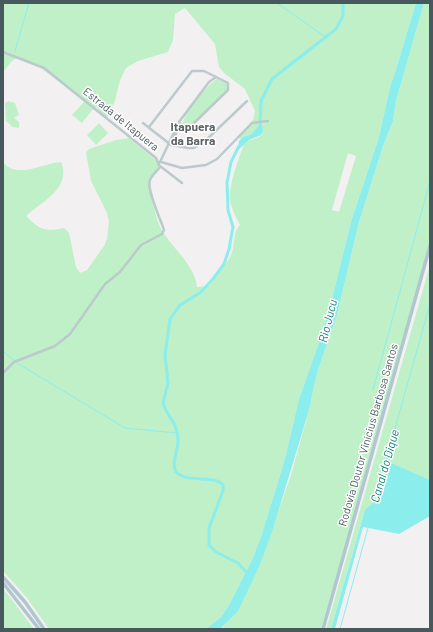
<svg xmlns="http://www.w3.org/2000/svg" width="433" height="632" font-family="Barlow,sans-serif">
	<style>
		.green { fill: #bff0c7; fill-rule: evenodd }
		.water { fill: #8beeed }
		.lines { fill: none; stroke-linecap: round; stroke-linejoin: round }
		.stream { stroke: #8beeed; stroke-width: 1 }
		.canal { stroke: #8beeed; stroke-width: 3 }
		.minor { stroke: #bcc9cd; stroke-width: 2.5 }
		.major { stroke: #b0c7cf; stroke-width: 3.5 }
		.labels { text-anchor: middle; stroke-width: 3; stroke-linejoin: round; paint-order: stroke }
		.street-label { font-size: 11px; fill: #48595e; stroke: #fff }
		.neighbourhood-label { font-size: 12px; font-weight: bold; fill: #5d6366; stroke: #fff }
		.water-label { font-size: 12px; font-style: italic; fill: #0c807f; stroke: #fff }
	</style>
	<rect width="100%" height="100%" fill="#f3f0f1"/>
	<path class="green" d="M3,3H416L394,76L391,83L379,137L351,222L332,299L321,337L299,399L285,459L261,537L252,560L228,607L221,617L206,629H49L27,598L3,571V162C17,180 43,163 61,162C72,188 41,202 27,215V217C40,230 45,232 64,228L69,233L76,267L80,273L87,270L104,246L107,239L109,221L107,213L91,181L86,152L89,149L116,140L129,138L157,161L159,167C147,182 149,186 153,204C156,215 158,226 165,235C176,251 195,267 197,287L209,286C216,278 232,258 233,248C235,240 233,232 240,225C237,219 234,214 232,208C225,191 239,158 245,142L259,137L263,133L241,139L237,137L253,120L255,111L245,89L224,73L219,67L215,44L185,8L175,14L173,40L168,52L138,61L126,68L120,80L115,101L107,118L98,110L97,107L95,108L38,66L17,58L13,60L3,72ZM348,153L356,156L339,212L332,210Z
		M424,3H430V247L321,629H220L224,626L259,567L292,472L309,410L317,373L337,315L359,222L383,146L393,121L396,101Z
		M217,79L227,83L228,88L192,125L187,126L183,124C182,115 209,83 217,79Z
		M8,101L15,103L19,115L14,118L19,122V128L13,127L6,121L5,103Z
		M84,102L93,109L82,123L72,115Z
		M99,123L108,133L96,145L87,135Z
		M430,265V480L391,464L380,505L365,510L331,629H326Z
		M3,588L34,629H3Z"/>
	<path class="water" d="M416,3H424L396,101L393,121L383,146L359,222L337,315L317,373L309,410L272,532L259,567L238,611L220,629H206L221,617L228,607L252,560L261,537L285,459L299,399L321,337L332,299L351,222L379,137L391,83L394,76Z
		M261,123L263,130L261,135L249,140L238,150L239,141L243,137L251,135Z
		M391,463L430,480V516L399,534L363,527L335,629H331L365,510L373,503L380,504Z"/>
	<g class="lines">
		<path class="stream" d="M277,3L327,38
			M15,51L29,3
			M3,351L14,360
			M17,363L125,428L177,433
			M373,390L430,181
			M374,503L430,304
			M340,629L368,528"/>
		<path class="canal" d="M260,123L261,101L272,79L336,29L343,16V3
			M239,146L231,162L227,183L228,210L233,227L229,249L224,264L213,279L200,293L180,305L170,319L165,355L168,383L163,403C168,420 177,419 178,441C178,451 171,463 176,472C189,484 213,474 223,485V491L209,528V545L216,552L238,563L248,574"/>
		<path class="minor" d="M3,52L44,68L156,158L160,167C157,171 152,175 150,180C146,189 161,220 164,230L162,234L141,245L120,272L105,284L70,334L55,346L14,362L3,373
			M143,123L171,145L188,148H194L204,142L247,101
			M149,127L192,71H204L228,83V90L192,125L186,126L178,123
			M171,145L180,125
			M160,162L179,122L209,82L216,77
			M161,162L182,168L206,165L217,159L252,123L268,121
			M160,166L182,183"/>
		<path class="major" d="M3,577L25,602L44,629
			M3,583L39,629
			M323,629L430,246"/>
	</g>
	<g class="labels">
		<g class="street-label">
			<text transform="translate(121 119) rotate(39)" y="4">Estrada de Itapuera</text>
			<text transform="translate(368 435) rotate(-74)" y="4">Rodovia Doutor Vinícius Barbosa Santos</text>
		</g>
		<g class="neighbourhood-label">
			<text x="193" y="131">Itapuera<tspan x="193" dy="14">da Barra</tspan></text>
		</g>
		<g class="water-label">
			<text transform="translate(328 321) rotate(-76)" y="4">Rio Jucu</text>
			<text transform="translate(385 466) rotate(-74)" y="4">Canal do Dique</text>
		</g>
	</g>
	<rect width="433" height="632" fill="none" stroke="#48595e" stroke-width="8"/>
</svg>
